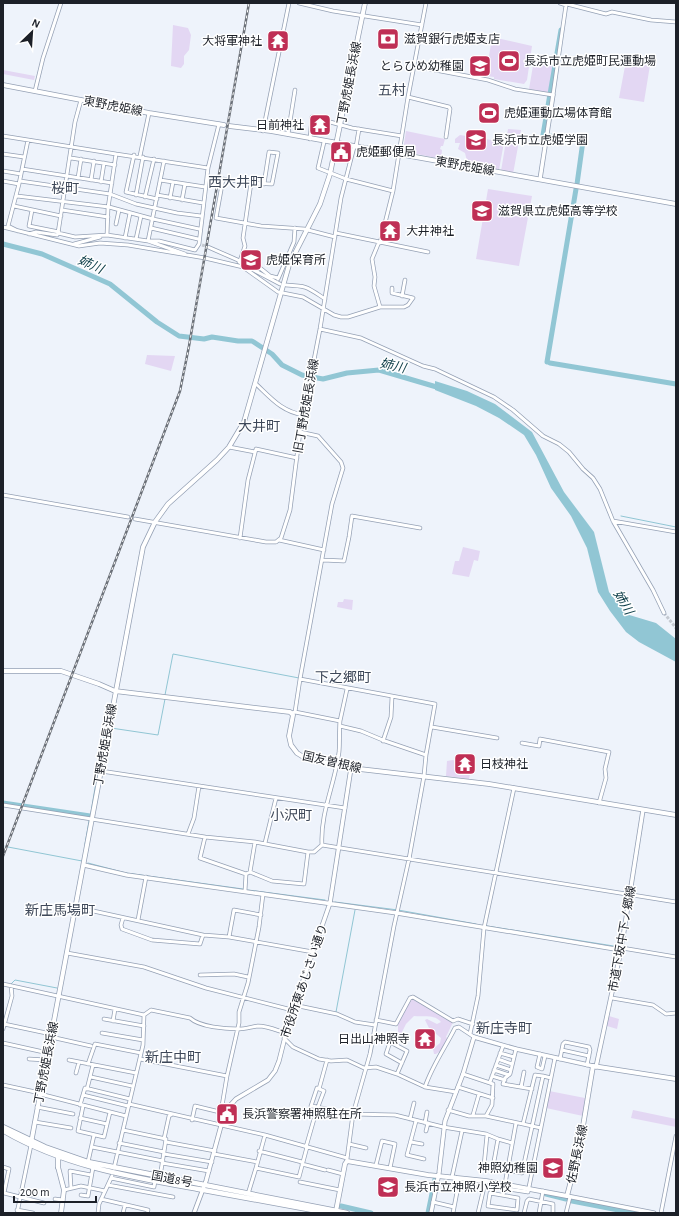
<svg xmlns="http://www.w3.org/2000/svg" width="679" height="1216" font-family="'Alegreya Sans','Noto Sans JP',sans-serif">
	<style>
		.green { fill: #e3d7f3 }
		.water { fill: #91c6d4 }
		.lines { fill: none; stroke-linecap: round; stroke-linejoin: round }
		.stream { stroke: #91c6d4; stroke-width: 1 }
		.river { stroke: #91c6d4; stroke-width: 5 }
		.minor-tunnel { stroke: #c4c9d1; stroke-width: 3; stroke-dasharray: 3 1.5; stroke-linecap: butt }
		.minor-casing { stroke: #95a1b5; stroke-width: 4.5 }
		.tertiary-casing { stroke: #95a1b5; stroke-width: 5 }
		.secondary-casing { stroke: #95a1b5; stroke-width: 5.5 }
		.trunk-casing { stroke: #95a1b5; stroke-width: 6 }
		.minor { stroke: #fff; stroke-width: 3 }
		.tertiary { stroke: #fff; stroke-width: 3.5 }
		.secondary { stroke: #fff; stroke-width: 4 }
		.trunk { stroke: #fff; stroke-width: 4.5 }
		.rail-casing { stroke: #6b7078; stroke-width: 2.5 }
		.rail { stroke: #fff; stroke-width: 1; stroke-dasharray: 3; stroke-linecap: butt }
		.labels { text-anchor: middle; stroke-width: 3; stroke-linejoin: round; paint-order: stroke }
		.poi-label { font-size: 12px; fill: #1c2028; stroke: #fff; text-anchor: start }
		.street-label { font-size: 12px; fill: #1c2028; stroke: #fff }
		.water-label { font-size: 13px; font-style: italic; fill: #0b3c47; stroke: #fff }
		.quarter-label { font-size: 14px; fill: #3e4859; stroke: #fff }
	</style>
	<rect width="100%" height="100%" fill="#eef3fb"/>
	<path class="green" d="M173,25L188,28L191,35L189,50L184,56V64L181,68L171,66Z
		M492,37L532,46L527,80L524,84L494,79V77L486,76Z
		M534,60L554,64L548,93L529,89Z
		M626,61L650,65L644,102L619,98Z
		M3,70L35,76L34,80L3,74Z
		M508,129L521,130L513,174L501,171Z
		M406,131L445,139L443,146H441L440,149L442,150L441,159L403,151Z
		M460,135L504,142L499,170L468,165L465,153L458,149L460,143H455V139Z
		M488,189L532,196L519,266L476,259Z
		M147,355L175,356L171,371L145,364Z
		M463,547L480,551L478,561L474,560L469,577L452,574L455,561H459Z
		M344,599L353,600L352,610L337,607L338,602H343Z
		M470,754L474,755L469,779L446,776L447,761L453,760L463,765L466,763L459,760L460,757Z
		M413,998L453,1022L446,1037L448,1039L442,1050L436,1054H434L433,1049L440,1043L441,1038L429,1028L425,1020L427,1019L437,1024L441,1022C435,1014 423,1017 414,1016L406,1024L401,1034L398,1032V1024L411,999Z
		M609,1016L619,1019L617,1029L607,1026Z
		M549,1091L585,1098L583,1116L546,1108Z
		M633,1110L676,1119V1127L631,1118Z"/>
	<path class="water" d="M435,381L467,391L495,404L532,432L564,492L594,532L609,592L626,614L656,623L676,639V662L639,642L626,632L610,611L598,592L587,548L571,516L551,488L536,455L524,435L499,418L476,406L435,390Z"/>
	<g class="lines">
		<path class="stream" d="M621,516L676,527
			M165,695L173,654L299,678
			M111,728L158,735L165,699
			M90,818L105,728
			M85,844L89,821
			M3,846H4
			M8,847L82,861
			M88,863L126,873L243,889
			M248,890L325,900
			M335,902L398,910L476,924
			M487,926L620,947
			M11,984L15,980L57,988
			M336,1012L355,910"/>
		<path class="river" d="M561,30L543,135L583,141L577,184
			M3,244L42,254L110,284L157,322L179,336L204,339L212,337L238,341H252L272,354L282,365L302,375L323,379L347,373L379,370L440,388
			M547,362L576,189
			M550,363L676,384
			M3,803L90,816
			M464,1181L501,1186
			M546,1194L566,1199
			M572,1201L634,1213
			M341,1206L371,1213
			M428,1213L435,1179"/>
		<path class="minor-tunnel" d="M202,245L208,247
			M664,613L676,628"/>
		<g class="minor-casing">
			<path id="minor" d="M299,3L333,11L422,25
				M567,4L606,14L612,12L651,20L676,22
				M414,66L488,80L515,89L553,95L566,5L560,3
				M35,91L43,58L61,3
				M408,97L449,107L450,109L446,137
				M263,131L289,3
				M288,134L295,90
				M3,136L116,154L108,208L107,235L75,237L58,233
				M310,139L312,117L352,128L402,136
				M324,142L318,168L346,179L393,191
				M356,147L359,129
				M3,154L24,157
				M116,154L208,168
				M134,155L126,192L157,199
				M140,156L149,113
				M71,158L115,165
				M164,161L148,241H159L195,250L199,244L208,168L219,124
				M22,169L112,183
				M3,171L21,174
				M78,178L81,159
				M91,180L94,161
				M160,180L205,187
				M3,181L19,184L28,140
				M20,181L110,194L136,204L177,213L201,216
				M101,182L104,163
				M251,183L272,184L278,153L269,152L264,184
				M136,195L143,157
				M157,195L203,203
				M17,196L109,207L153,219L199,229
				M145,197L154,159
				M170,198L173,182
				M182,200L185,184
				M14,206L61,216
				M32,210L29,226L59,232
				M62,210L108,217
				M116,224L119,210
				M3,227L79,246L100,243L128,245L205,258L243,267L278,292L303,297L334,315L341,317H348L380,307L374,286L375,277L372,259L379,242
				M151,228L198,239
				M18,231L8,226L19,184
				M336,233L428,252
				M29,234L36,232L57,235L58,233L75,122L81,100
				M107,235L148,241L185,254
				M125,238L130,213
				M136,239L141,216
				M380,243L393,191L408,97L426,3
				M74,244L100,237
				M208,247L240,261L239,262L244,265L280,284
				M278,278L270,276L260,268L240,261L245,246L243,238L251,183L223,179L216,218L261,226L304,229L335,237
				M278,279L294,242L295,228
				M286,285C308,286 307,287 325,299
				M402,296L405,280
				M380,307H404L408,305L413,298L392,293V288
				M320,329L361,338L423,366L435,369L494,397L513,410L543,436L559,444L569,452L583,469L593,478L600,489L613,521L653,590L664,613
				M256,384C271,398 282,412 304,415
				M300,432L318,436L341,462L343,468L332,504L300,679
				M229,447L255,452
				M3,495L128,517
				M135,519L266,542H276L281,538L290,510L300,432L320,329L341,198L354,147
				M613,521L676,532
				M240,538L248,480L256,449L297,458
				M279,540L324,550
				M323,560L344,561L349,537L352,516L420,528
				M295,712L340,721C339,731 340,742 339,752C335,784 320,813 322,845
				M292,713L295,712L300,679L435,704L426,755L424,776L409,859L394,926L370,1054L353,1114L395,1115L443,1127L486,1134L498,1139L512,1143
				M340,721L347,689
				M340,726L361,731L385,741L426,755
				M432,727L497,738
				M383,741L391,717L392,697
				M522,743L539,746L540,739L609,752L605,769L606,778L599,803
				M101,771L345,808
				M3,805L205,837L255,842L308,852H314L322,845L676,902
				M188,834L194,818L199,786
				M205,837L200,858L246,874
				M265,843L276,798
				M250,872L272,881L304,884L308,852
				M245,891L246,874L250,872L255,842
				M75,907L203,935L229,937L313,952
				M123,918L121,925L122,929L152,940L200,944L203,935
				M138,920L146,877
				M229,937L234,910L261,915
				M622,948L676,957
				M67,953L144,967L206,988L292,1010
				M200,975L234,974L248,977
				M3,984L144,1015
				M612,998L653,1005L666,1014L676,1013
				M294,1005L337,1014L355,1022L375,1025
				M104,1019L144,1026
				M376,1020L396,1024L410,998L413,997L453,1021L458,1019L473,1024
				M113,1021L115,1009
				M4,1024L51,1034
				M3,1029L12,996L11,986
				M102,1033L143,1040
				M470,1034L478,996L484,928L514,788
				M51,1037L91,1046
				M284,1038L293,1047L319,1059L331,1061L347,1060L364,1068L376,1067L397,1074L425,1087L456,1092
				M3,1043L48,1053
				M516,1049L510,1074L505,1078L503,1084L532,1089
				M562,1050L589,1056
				M500,1053L514,1057
				M540,1054L537,1067L542,1069L545,1056
				M29,1059L46,1060
				M140,1059L227,1076L222,1106L225,1111
				M498,1059L512,1064
				M560,1059L563,1044L565,1042L589,1047L590,1050L587,1065
				M69,1060L136,1073
				M88,1064L95,1044L141,1053
				M496,1065L511,1070
				M494,1070L509,1075
				M76,1073L79,1062
				M397,1074L407,1051L390,1042L386,1054L402,1063
				M463,1074L493,1084L492,1105L486,1116
				M227,1076L239,1023V1012L248,983L259,927L263,894
				M492,1076L505,1080
				M91,1077L132,1086
				M490,1082L503,1046
				M3,1085L40,1093
				M425,1087C432,1066 445,1048 455,1028L459,1027L474,1037
				M458,1087L493,1098
				M521,1087L524,1072
				M87,1089L93,1065
				M319,1089L327,1060
				M40,1094L126,1116
				M83,1095L128,1106
				M129,1104L265,1135L347,1158
				M80,1105L85,1088L130,1099
				M83,1106L78,1131L104,1137L110,1112
				M37,1107L73,1114
				M448,1110L469,1116H486L541,1128
				M473,1115L479,1094
				M80,1118L107,1124
				M410,1119L414,1103
				M192,1120L195,1106L224,1113
				M416,1121L407,1155L424,1159
				M35,1122L71,1128
				M425,1123L427,1112
				M523,1124L535,1075L543,1076
				M123,1130L166,1139L160,1177
				M426,1131L428,1123
				M265,1135L256,1168L299,1177L307,1147
				M487,1135L484,1166L522,1173L543,1076L551,1078
				M164,1139L169,1116L171,1115
				M166,1142L215,1151
				M411,1142L422,1144
				M119,1143L164,1152
				M349,1144L366,1148
				M92,1147L163,1161
				M306,1147L316,1112L324,1091L317,1088L311,1106C326,1108 338,1113 353,1114L347,1159
				M259,1151L302,1162
				M164,1154L212,1162
				M214,1154L257,1162
				M88,1162L94,1135
				M162,1163L209,1171
				M302,1164L325,1170
				M376,1165L382,1141L395,1144L390,1168
				M3,1167L9,1169L4,1193L44,1203
				M493,1167L498,1139
				M114,1168L143,1045L144,1015L151,1010L190,1018C200,1027 225,1029 239,1029C245,1029 251,1027 258,1026C268,1026 276,1030 285,1033
				M328,1170L343,1174
				M452,1177L462,1131
				M455,1177V1181L528,1192L555,1058
				M111,1178L154,1187L155,1181
				M300,1182L340,1190
				M108,1185L173,1197
				M71,1188L70,1171L91,1175
				M64,1190L81,1186L105,1191
				M21,1191L35,1195
				M490,1193L518,1198L517,1210L488,1206Z
				M248,1194L256,1168
				M81,1195L88,1196L93,1167
				M503,1195L516,1123
				M55,1199L63,1200
				M101,1199L148,1210L147,1213
				M433,1202L454,1207
				M17,1210L33,1213
				M17,1213L31,1145
				M98,1213L99,1204L112,1176
				M123,1213L125,1205
				M453,1213L457,1192
				M478,1213L485,1183
				M524,1213L527,1201L529,1199L553,1204V1213
				M539,1213L543,1191
				M566,1213L570,1197
				M661,1213L676,1136"/>
		</g>
		<g class="tertiary-casing">
			<path id="tertiary" d="M540,179L553,95
				M84,865L127,875L397,913L621,950
				M596,1067L621,950L643,810
				M567,1196L654,1213
				M194,1213L206,1181L225,1111L236,1099L268,1080L275,1071L279,1061L289,1021L330,903L351,768
				M431,1213L439,1173L445,1121L463,1074L474,1037L516,1049L593,1066"/>
		</g>
		<g class="secondary-casing">
			<path id="secondary" d="M3,85L149,113L224,125
				M229,126L271,131L676,204
				M3,671H61L99,684L115,691L290,712L293,715L289,736L291,745L297,753L305,758L351,768L489,784L676,815
				M31,1143L143,547L155,522L168,504L217,460L229,447L244,422L289,265L320,204L330,174L365,3
				M58,1167L64,1190L61,1213
				M336,1211L345,1164L347,1161L428,1175L486,1181L567,1196L579,1150L593,1066L676,1079"/>
		</g>
		<g class="trunk-casing">
			<path id="trunk" d="M3,1127L45,1147L88,1162L347,1213
				M4,1131C64,1166 131,1177 198,1189C241,1197 285,1205 329,1213
				M58,1167V1155"/>
		</g>
		<use href="#minor" class="minor"/>
		<use href="#tertiary" class="tertiary"/>
		<use href="#secondary" class="secondary"/>
		<use href="#trunk" class="trunk"/>
		<g class="rail-casing">
			<path id="rail" d="M3,856L180,391L189,346L249,3"/>
		</g>
		<use href="#rail" class="rail"/>
	</g>
	<defs>
		<g id="bank-square" transform="scale(1.15)"><rect x="-9" y="-9" width="18" height="18" rx="4" fill="#bf2f55" stroke="#fff"/><path d="M-6-4H6V4H-6ZM0-2.3a2.3 2.3 0 1 0 0 4.6a2.3 2.3 0 1 0 0-4.6Z" fill="#fff"/></g>
		<g id="temple-square" transform="scale(1.15)"><rect x="-9" y="-9" width="18" height="18" rx="4" fill="#bf2f55" stroke="#fff"/><path d="M0-6L5-2H3V0L6.5 2.5H4V6H1.5V3h-3V6H-4V2.5H-6.5L-3 0V-2H-5Z" fill="#fff"/></g>
		<g id="stadium-square" transform="scale(1.15)"><rect x="-9" y="-9" width="18" height="18" rx="4" fill="#bf2f55" stroke="#fff"/><path d="M0-5a6.5 5 0 1 0 0 10a6.5 5 0 1 0 0-10ZM-3.5-1.8h7v3.6h-7Z" fill="#fff"/></g>
		<g id="school-square" transform="scale(1.15)"><rect x="-9" y="-9" width="18" height="18" rx="4" fill="#bf2f55" stroke="#fff"/><path d="M0-5L7-2L0 1L-7-2ZM-4 1L0 2.5L4 1V4Q0 6-4 4Z" fill="#fff"/></g>
		<g id="civic-square" transform="scale(1.15)"><rect x="-9" y="-9" width="18" height="18" rx="4" fill="#bf2f55" stroke="#fff"/><path d="M-.6-6.5H3V-4.5H.6V-3L4-1V1h2V6H-6V1h2V-1L-.6-3ZM-1.2 2.5V6h2.4V2.5Z" fill="#fff"/></g>
	</defs>
	<g fill-rule="evenodd">
		<use href="#bank-square" x="388" y="39"/>
		<use href="#temple-square" x="278" y="41"/>
		<use href="#stadium-square" x="509" y="61"/>
		<use href="#school-square" x="480" y="66"/>
		<use href="#stadium-square" x="489" y="113"/>
		<use href="#temple-square" x="320" y="125"/>
		<use href="#school-square" x="476" y="140"/>
		<use href="#civic-square" x="341" y="152"/>
		<use href="#school-square" x="482" y="211"/>
		<use href="#temple-square" x="390" y="231"/>
		<use href="#school-square" x="251" y="260"/>
		<use href="#temple-square" x="465" y="764"/>
		<use href="#temple-square" x="425" y="1039"/>
		<use href="#civic-square" x="227" y="1114"/>
		<use href="#school-square" x="553" y="1168"/>
		<use href="#school-square" x="388" y="1187"/>
	</g>
	<g class="labels">
		<g class="poi-label">
			<text x="404" y="43">滋賀銀行虎姫支店</text>
			<text x="262" y="45" text-anchor="end">大将軍神社</text>
			<text x="524" y="65">長浜市立虎姫町民運動場</text>
			<text x="464" y="70" text-anchor="end">とらひめ幼稚園</text>
			<text x="504" y="117">虎姫運動広場体育館</text>
			<text x="304" y="129" text-anchor="end">日前神社</text>
			<text x="492" y="144">長浜市立虎姫学園</text>
			<text x="356" y="156">虎姫郵便局</text>
			<text x="498" y="215">滋賀県立虎姫高等学校</text>
			<text x="406" y="235">大井神社</text>
			<text x="266" y="264">虎姫保育所</text>
			<text x="480" y="768">日枝神社</text>
			<text x="410" y="1043" text-anchor="end">日出山神照寺</text>
			<text x="242" y="1118">長浜警察署神照駐在所</text>
			<text x="538" y="1172" text-anchor="end">神照幼稚園</text>
			<text x="404" y="1191">長浜市立神照小学校</text>
		</g>
		<g class="street-label">
			<text transform="translate(349 83) rotate(-79)" y="4">丁野虎姫長浜線</text>
			<text transform="translate(113 106) rotate(11)" y="4">東野虎姫線</text>
			<text transform="translate(465 166) rotate(10)" y="4">東野虎姫線</text>
			<text transform="translate(306 406) rotate(-80)" y="4">旧丁野虎姫長浜線</text>
			<text transform="translate(105 745) rotate(-80)" y="4">丁野虎姫長浜線</text>
			<text transform="translate(332 762) rotate(13)" y="4">国友曽根線</text>
			<text transform="translate(622 939) rotate(-80)" y="4">市道下坂中下ノ郷線</text>
			<text transform="translate(304 981) rotate(-71)" y="4">市役所東あじさい通り</text>
			<text transform="translate(46 1063) rotate(-79)" y="4">丁野虎姫長浜線</text>
			<text transform="translate(577 1154) rotate(-78)" y="4">佐野長浜線</text>
			<text transform="translate(172 1179) rotate(11)" y="4">国道8号</text>
		</g>
		<g class="water-label">
			<text transform="translate(91 264) rotate(24)" y="5">姉川</text>
			<text transform="translate(393 365) rotate(12)" y="5">姉川</text>
			<text transform="translate(624 602) rotate(59)" y="5">姉川</text>
		</g>
		<g class="quarter-label">
			<text x="392" y="95">五村</text>
			<text x="236" y="187">西大井町</text>
			<text x="65" y="193">桜町</text>
			<text x="259" y="431">大井町</text>
			<text x="343" y="682">下之郷町</text>
			<text x="291" y="820">小沢町</text>
			<text x="60" y="915">新庄馬場町</text>
			<text x="504" y="1033">新庄寺町</text>
			<text x="173" y="1062">新庄中町</text>
		</g>
	</g>
	<rect width="679" height="1216" fill="none" stroke="#1c2028" stroke-width="8"/>
	<g transform="translate(32 32) rotate(25)" stroke="#ffffff" stroke-width="3" paint-order="stroke">
	<path d="M0-3L7 15L0 10L-7 15Z" fill="#1c2028"/>
	<text y="-6" font-size="11" font-weight="bold" text-anchor="middle" fill="#1c2028">N</text>
	</g>
	<path d="M14 1196v6h82v-6" fill="none" stroke="#1c2028" stroke-width="2"/>
	<text x="20" y="1196" font-size="12" fill="#1c2028" stroke="#ffffff" stroke-width="3" paint-order="stroke">200 m</text>
</svg>
